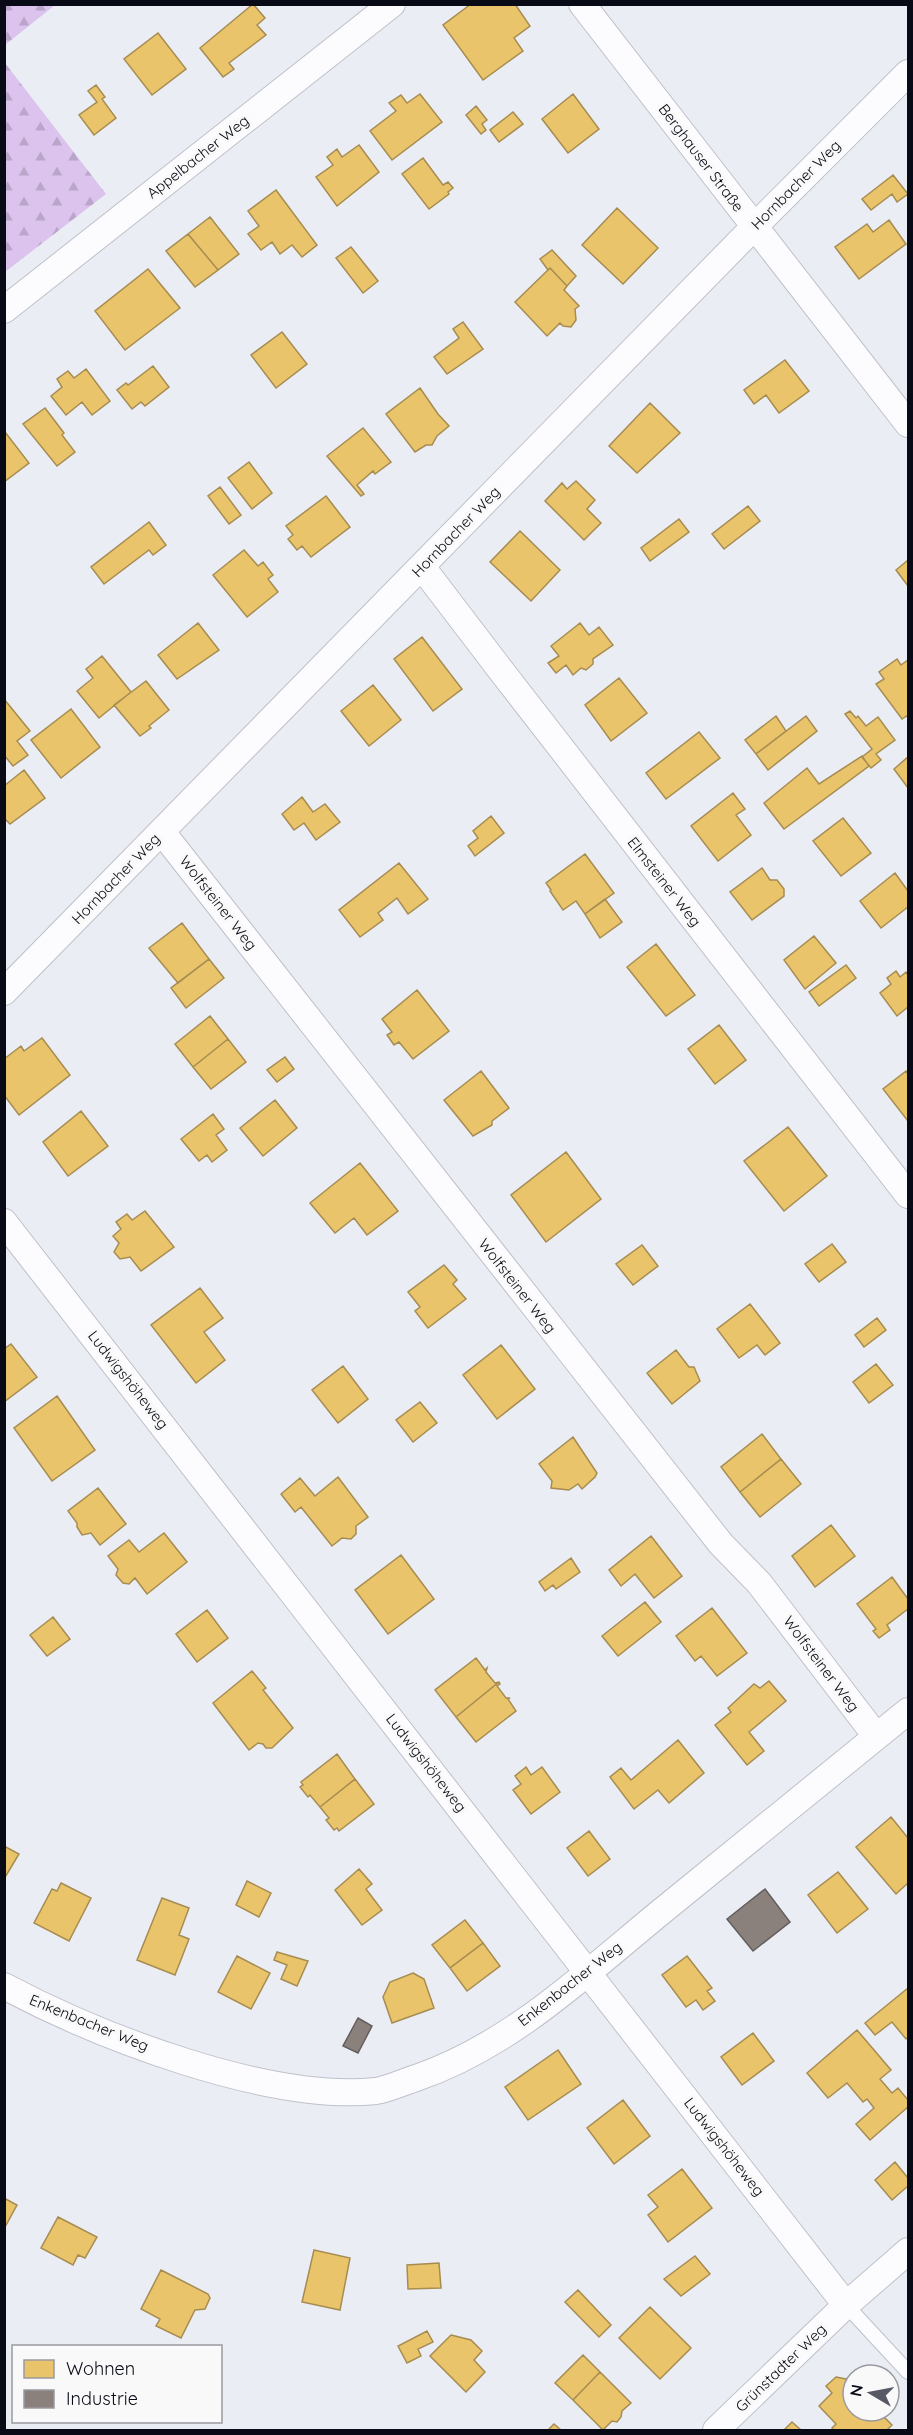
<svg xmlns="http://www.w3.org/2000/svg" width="913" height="2435" font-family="Quicksand,sans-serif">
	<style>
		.forest { fill: url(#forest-firs) }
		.homes { fill: #e9c46a; stroke: #a68c51; stroke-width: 1.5 }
		.industry { fill: #8a817c; stroke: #635e5d; stroke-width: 1.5 }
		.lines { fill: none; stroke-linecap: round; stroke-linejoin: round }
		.lane-casing { stroke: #bec1cb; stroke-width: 16 }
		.street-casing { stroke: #bec1cb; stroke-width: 28 }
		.lane { stroke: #fcfcfe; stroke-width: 14 }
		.street { stroke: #fcfcfe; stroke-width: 26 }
		.labels { text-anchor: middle; stroke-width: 6; stroke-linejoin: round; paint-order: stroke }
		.street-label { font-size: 15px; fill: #080b16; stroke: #f9f9f9 }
	</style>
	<defs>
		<pattern id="forest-firs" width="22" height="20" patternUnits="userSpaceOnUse" patternTransform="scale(1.5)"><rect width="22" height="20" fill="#dcc3ee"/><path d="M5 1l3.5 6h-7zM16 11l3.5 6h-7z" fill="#bba6cb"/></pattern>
	</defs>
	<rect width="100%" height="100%" fill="#ebedf5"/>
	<path class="forest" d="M5,4H55V5L5,45Z
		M5,63L106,194L5,272Z"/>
	<path class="homes" d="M253,4L265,18L257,25L266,35L229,63L234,69L223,77L200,48Z
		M471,4H515L530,26L514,38L523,51L483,80L443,25Z
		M158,33L186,69L152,95L124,59Z
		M96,85L105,97L102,99L116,118L94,135L79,115L97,102L88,91Z
		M420,94L442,122L392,160L370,131L396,111L389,103L401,95L407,103Z
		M573,94L599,129L568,153L542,119Z
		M476,106L487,120L482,124L486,130L481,134L466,115Z
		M513,112L523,124L499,142L490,130Z
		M359,145L379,172L337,206L316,177L333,165L327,157L337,149L342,157Z
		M423,158L443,185L448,182L453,188L448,192L449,194L429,209L402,174Z
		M893,175L908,194L897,202L892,194L871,210L862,199Z
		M276,190L317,245L302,257L292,245L280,254L272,242L261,250L248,234L259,226L248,211Z
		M617,208L658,248L623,284L582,245Z
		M210,217L239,254L218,270L188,234Z
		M889,220L906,244L859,279L835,247L867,224L873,232Z
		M188,234L218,270L195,287L166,251Z
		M351,247L378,281L363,293L336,258Z
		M552,250L576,276L567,286L550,268L548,270L540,259Z
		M550,268L567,286L564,290L579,306L575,309L576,320L571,327L563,326L560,323L547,336L515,302Z
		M148,269L180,308L125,350L95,311Z
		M463,322L483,349L447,374L434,357L459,338L453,329Z
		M282,332L307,364L276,388L251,355Z
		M785,360L809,391L779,413L766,395L754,404L744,390Z
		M153,366L169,387L145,406L141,402L132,409L117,390L126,383L128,385Z
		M86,369L110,401L92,415L82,402L66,415L51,396L62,387L57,379L68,371L74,378Z
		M420,388L438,414L449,426L437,436L432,445H426L415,452L386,414Z
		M650,403L680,433L637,473L609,446Z
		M45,408L64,433L62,435L75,452L57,466L23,424Z
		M363,428L391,462L375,474L373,471L357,485L364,494L361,496L327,456Z
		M5,432L29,463L4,482V433Z
		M249,462L272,493L252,509L228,478Z
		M576,481L595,500L587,509L601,523L584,540L545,501L562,483L567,489Z
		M220,487L241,515L229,524L208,496Z
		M326,496L350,527L311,557L302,546L297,550L288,539L293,535L286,526Z
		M748,506L760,521L724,549L712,534Z
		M679,519L689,532L650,561L641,548Z
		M149,522L166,545L153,555L149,550L104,584L91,567Z
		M520,531L560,570L531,601L490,562Z
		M244,550L258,566L263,562L273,575L268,579L278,592L247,617L213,575Z
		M908,560V586L896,570Z
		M198,623L219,650L177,679L158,655Z
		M580,623L589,635L599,627L613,645L593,659V664L586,670L581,668L573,675L566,665L556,673L548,663L559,656L551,646Z
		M422,637L462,689L433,711L394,659Z
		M102,656L131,692L99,718L77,691L93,678L86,669Z
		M897,659L901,665L908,660V715L902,719L876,684L884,679L879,672Z
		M619,678L647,713L611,741L585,705Z
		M146,681L169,710L149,726L151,728L140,736L114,705Z
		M373,685L401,720L369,746L341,711Z
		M4,699L30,731L17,741L28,755L13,766L4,755Z
		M71,709L100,747L61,778L31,740Z
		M850,711L856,718L858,716L866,726L878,717L895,740L876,754L881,760L871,768L862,757L872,749L845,714Z
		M776,716L786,731L756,754L745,740Z
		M806,716L817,731L768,770L756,754Z
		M699,732L720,758L666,799L646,773Z
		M862,756L869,766L784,829L764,803L807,768L819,784Z
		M908,757V788L894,769Z
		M24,770L45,798L10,824L4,818V786Z
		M733,793L745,809L736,815L751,835L718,861L691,826Z
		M302,797L313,812L325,804L340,822L316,840L304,823L294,830L282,814Z
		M491,816L504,833L475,856L468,846L478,838L473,831Z
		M843,818L871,853L841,876L813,841Z
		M585,854L614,893L585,914L576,901L563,910L550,891L551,890L546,883Z
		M399,863L428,899L408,914L397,898L378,913L383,920L360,937L339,910Z
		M762,868L770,880H777L784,889V896L752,920L730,892Z
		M895,873L908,891V907L881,928L860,901Z
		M605,899L622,922L600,938L585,914Z
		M182,923L209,959L178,983L149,948Z
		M814,936L836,963L805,989L784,960Z
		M656,944L695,995L666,1016L627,967Z
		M209,959L224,978L186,1008L171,988Z
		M846,965L856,978L819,1006L809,992Z
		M896,971L900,977L906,972L908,975V1007L897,1016L880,993L891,984L887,978Z
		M417,990L449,1031L413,1059L399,1042L394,1045L387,1035L392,1032L382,1019Z
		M210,1016L228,1039L193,1067L175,1044Z
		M719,1025L746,1060L715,1084L688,1049Z
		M42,1038L70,1075L19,1115L4,1095V1059L21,1046L24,1051Z
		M228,1039L246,1062L211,1089L193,1067Z
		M285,1057L294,1069L277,1082L267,1070Z
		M481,1071L509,1108L492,1121V1125L473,1136L444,1100Z
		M906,1071L908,1074V1121L883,1089Z
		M275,1100L297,1128L263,1156L240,1128Z
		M81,1111L108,1146L68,1176L43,1142Z
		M213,1114L224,1129L216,1135L227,1150L212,1162L207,1155L199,1161L181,1139Z
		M788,1127L827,1176L784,1211L744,1161Z
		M566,1152L601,1199L546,1242L511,1195Z
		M360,1163L398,1211L367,1235L354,1218L335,1233L310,1203Z
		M145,1211L174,1247L141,1271L130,1257L120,1259L114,1252L119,1243L113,1236L121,1229L116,1222L127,1214L132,1220Z
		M832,1244L846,1262L819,1282L805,1264Z
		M642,1245L658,1266L633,1285L616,1264Z
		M444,1265L457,1280L453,1284L466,1299L428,1328L415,1311L420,1307L408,1292Z
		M200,1288L223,1318L204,1332L225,1360L196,1383L151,1325Z
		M750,1304L780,1343L765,1355L757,1345L739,1358L717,1329Z
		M877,1318L886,1330L864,1347L855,1335Z
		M11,1344L37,1377L4,1402V1349Z
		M501,1345L535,1389L497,1419L463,1375Z
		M676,1350L689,1367H694L700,1381L672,1404L647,1373Z
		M876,1364L893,1385L869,1403L853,1382Z
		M343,1366L368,1399L338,1423L312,1390Z
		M57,1396L95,1450L52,1481L14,1428Z
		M420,1402L437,1423L413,1442L396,1420Z
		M762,1434L781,1459L740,1492L721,1467Z
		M573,1437L597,1473L595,1477L582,1489L578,1484L569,1490L551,1488L552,1481L539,1464Z
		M781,1459L801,1484L760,1517L740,1492Z
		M338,1477L368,1517L356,1526V1534L351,1539L342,1538L332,1546L301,1507L295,1512L281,1494L300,1478L315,1496Z
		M98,1488L126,1524L100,1545L91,1533L82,1535L77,1527V1523L68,1511Z
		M831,1525L855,1556L815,1587L792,1556Z
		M164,1533L187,1562L147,1594L135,1578L129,1584L123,1583L116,1575L118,1569L108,1556L129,1540L139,1552Z
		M651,1536L682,1576L654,1598L635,1574L621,1586L609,1570Z
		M401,1555L434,1599L388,1634L355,1590Z
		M571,1558L580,1572L556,1589L553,1585L545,1591L539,1582Z
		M892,1577L908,1599V1609L887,1625L890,1630L879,1638L873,1631L876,1629L857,1604Z
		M645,1602L661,1622L618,1656L602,1636Z
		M712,1608L747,1653L717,1676L701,1656L695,1661L676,1636Z
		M207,1610L228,1638L197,1662L176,1634Z
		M53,1617L70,1639L47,1656L30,1635Z
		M476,1658L485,1670L487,1668L486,1672L495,1683L499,1682L456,1717L435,1690Z
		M252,1671L266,1688L263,1690L293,1728L272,1748H266L263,1744L258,1743L249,1750L213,1703Z
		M769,1681L786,1701L749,1732L764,1751L747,1765L715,1725L731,1712L728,1708L754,1684L760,1688Z
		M499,1682L500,1684L497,1686L506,1698H510L508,1699L516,1711L476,1742L456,1717Z
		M678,1740L704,1773L669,1803L658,1790L634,1809L610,1777L621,1768L631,1780Z
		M337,1754L355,1779L320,1807L310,1795L308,1797L300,1787L303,1785L301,1782Z
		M526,1767L531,1775L542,1767L560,1792L531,1814L513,1790L521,1784L515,1776Z
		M355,1779L374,1804L339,1831L337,1828L334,1830L326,1820L329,1818L320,1807Z
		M891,1817L908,1838V1883L896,1894L856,1847Z
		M589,1831L610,1859L588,1876L567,1848Z
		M4,1846L19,1854L4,1879Z
		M359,1869L372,1884L366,1889L382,1910L362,1925L335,1890Z
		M838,1872L868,1909L837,1933L808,1895Z
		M247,1881L271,1893L259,1917L236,1905Z
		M61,1883L91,1898L69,1941L34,1923L52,1889L57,1891Z
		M162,1898L189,1908L179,1935L189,1939L175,1975L137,1960Z
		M465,1920L483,1943L450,1968L432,1945Z
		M483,1943L500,1966L467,1991L450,1968Z
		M277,1952L308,1961L297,1986L281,1979L287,1965L274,1960Z
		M237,1956L270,1973L251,2009L218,1992Z
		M687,1956L712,1988L707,1991L715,2001L703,2010L696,2000L686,2007L662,1975Z
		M413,1973L424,1979L434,2008L392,2023L383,1997L390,1982Z
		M908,1988V2037L906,2039L892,2022L875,2035L865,2023Z
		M857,2030L891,2070L880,2079L892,2093L898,2088L908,2100V2107L870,2140L856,2124L874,2108L867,2099L863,2102L847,2083L828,2098L807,2073Z
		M753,2033L774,2061L742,2085L721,2057Z
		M558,2050L581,2084L528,2120L505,2087Z
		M623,2100L650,2136L614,2164L587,2128Z
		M895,2162L908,2178V2186L892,2200L875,2180Z
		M682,2169L712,2208L668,2242L648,2215L658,2207L648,2195Z
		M4,2198L17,2205L4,2229Z
		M58,2217L97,2237L85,2258L78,2255L73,2265L41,2248Z
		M314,2250L350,2258L340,2310L302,2302Z
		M695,2256L710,2274L681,2296L664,2279Z
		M439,2263L441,2288L408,2289L407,2265Z
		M161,2270L208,2294L210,2298L205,2309L195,2310L181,2338L156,2326L160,2319L141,2309Z
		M578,2290L611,2325L599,2337L565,2302Z
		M650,2307L691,2348L660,2379L619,2338Z
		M427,2331L433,2342L418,2349L421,2356L407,2363L398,2346Z
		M451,2335L471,2340L482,2351L474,2360L485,2372L466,2392L430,2356Z
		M583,2355L600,2372L573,2400L555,2383Z
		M600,2372L631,2403L622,2411L621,2417L617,2422L612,2421L603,2430L573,2400Z
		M836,2377L846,2379L853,2386V2411H878L892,2425L887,2430H834L832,2428L836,2424L819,2406L832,2393L826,2386Z
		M792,2422L801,2430H784Z
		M554,2424L561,2430H548Z"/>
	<path class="industry" d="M765,1889L790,1922L753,1951L727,1919Z
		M358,2018L372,2026L358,2053L343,2046Z"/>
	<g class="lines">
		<g class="lane-casing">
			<path id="lane" d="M846,2305L908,2372"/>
		</g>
		<g class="street-casing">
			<path id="street" d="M582,4L908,424
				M4,310L392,4
				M422,567L506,677L908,1195
				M162,832L721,1544L759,1583L876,1736
				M4,992L754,227L908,73
				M4,1222L846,2305
				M4,1986C100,2037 268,2102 376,2091C389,2089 403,2082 416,2078C513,2045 589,1970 667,1907C748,1842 827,1776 908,1711
				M716,2430L846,2305L908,2251"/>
		</g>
		<use href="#lane" class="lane"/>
		<use href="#street" class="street"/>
	</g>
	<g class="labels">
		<g class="street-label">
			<text transform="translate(198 157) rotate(-38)" y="5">Appelbacher Weg</text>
			<text transform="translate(701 158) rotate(53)" y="5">Berghauser Straße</text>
			<text transform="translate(796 185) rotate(-45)" y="5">Hornbacher Weg</text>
			<text transform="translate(456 532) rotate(-46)" y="5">Hornbacher Weg</text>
			<text transform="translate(116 879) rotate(-46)" y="5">Hornbacher Weg</text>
			<text transform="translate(664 882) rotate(52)" y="5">Elmsteiner Weg</text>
			<text transform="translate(218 903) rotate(52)" y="5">Wolfsteiner Weg</text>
			<text transform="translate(517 1286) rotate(52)" y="5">Wolfsteiner Weg</text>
			<text transform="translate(128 1380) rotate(52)" y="5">Ludwigshöheweg</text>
			<text transform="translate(821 1664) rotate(53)" y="5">Wolfsteiner Weg</text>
			<text transform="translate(426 1763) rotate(52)" y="5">Ludwigshöheweg</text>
			<text transform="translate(570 1984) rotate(-38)" y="5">Enkenbacher Weg</text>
			<text transform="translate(89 2023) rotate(22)" y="5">Enkenbacher Weg</text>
			<text transform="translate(724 2147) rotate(52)" y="5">Ludwigshöheweg</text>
			<text transform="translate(781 2368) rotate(-44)" y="5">Grünstadter Weg</text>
		</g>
	</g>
	<rect width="913" height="2435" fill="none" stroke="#080b16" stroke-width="12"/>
	<rect x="12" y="2345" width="210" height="78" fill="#f9f9f9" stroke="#999a9e" stroke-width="1.5"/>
	<rect x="24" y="2360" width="30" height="18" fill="#e9c46a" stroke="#999a9e" stroke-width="1.5"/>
	<text x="66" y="2375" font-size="18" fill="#080b16">Wohnen</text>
	<rect x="24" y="2390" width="30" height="18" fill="#8a817c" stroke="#999a9e" stroke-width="1.5"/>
	<text x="66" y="2405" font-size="18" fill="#080b16">Industrie</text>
	<g transform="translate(871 2393) rotate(280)"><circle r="28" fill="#f9f9f9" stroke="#999a9e" stroke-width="1.5"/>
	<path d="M0-4.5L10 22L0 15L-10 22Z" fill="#575a64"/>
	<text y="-9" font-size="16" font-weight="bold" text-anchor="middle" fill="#080b16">N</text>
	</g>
</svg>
